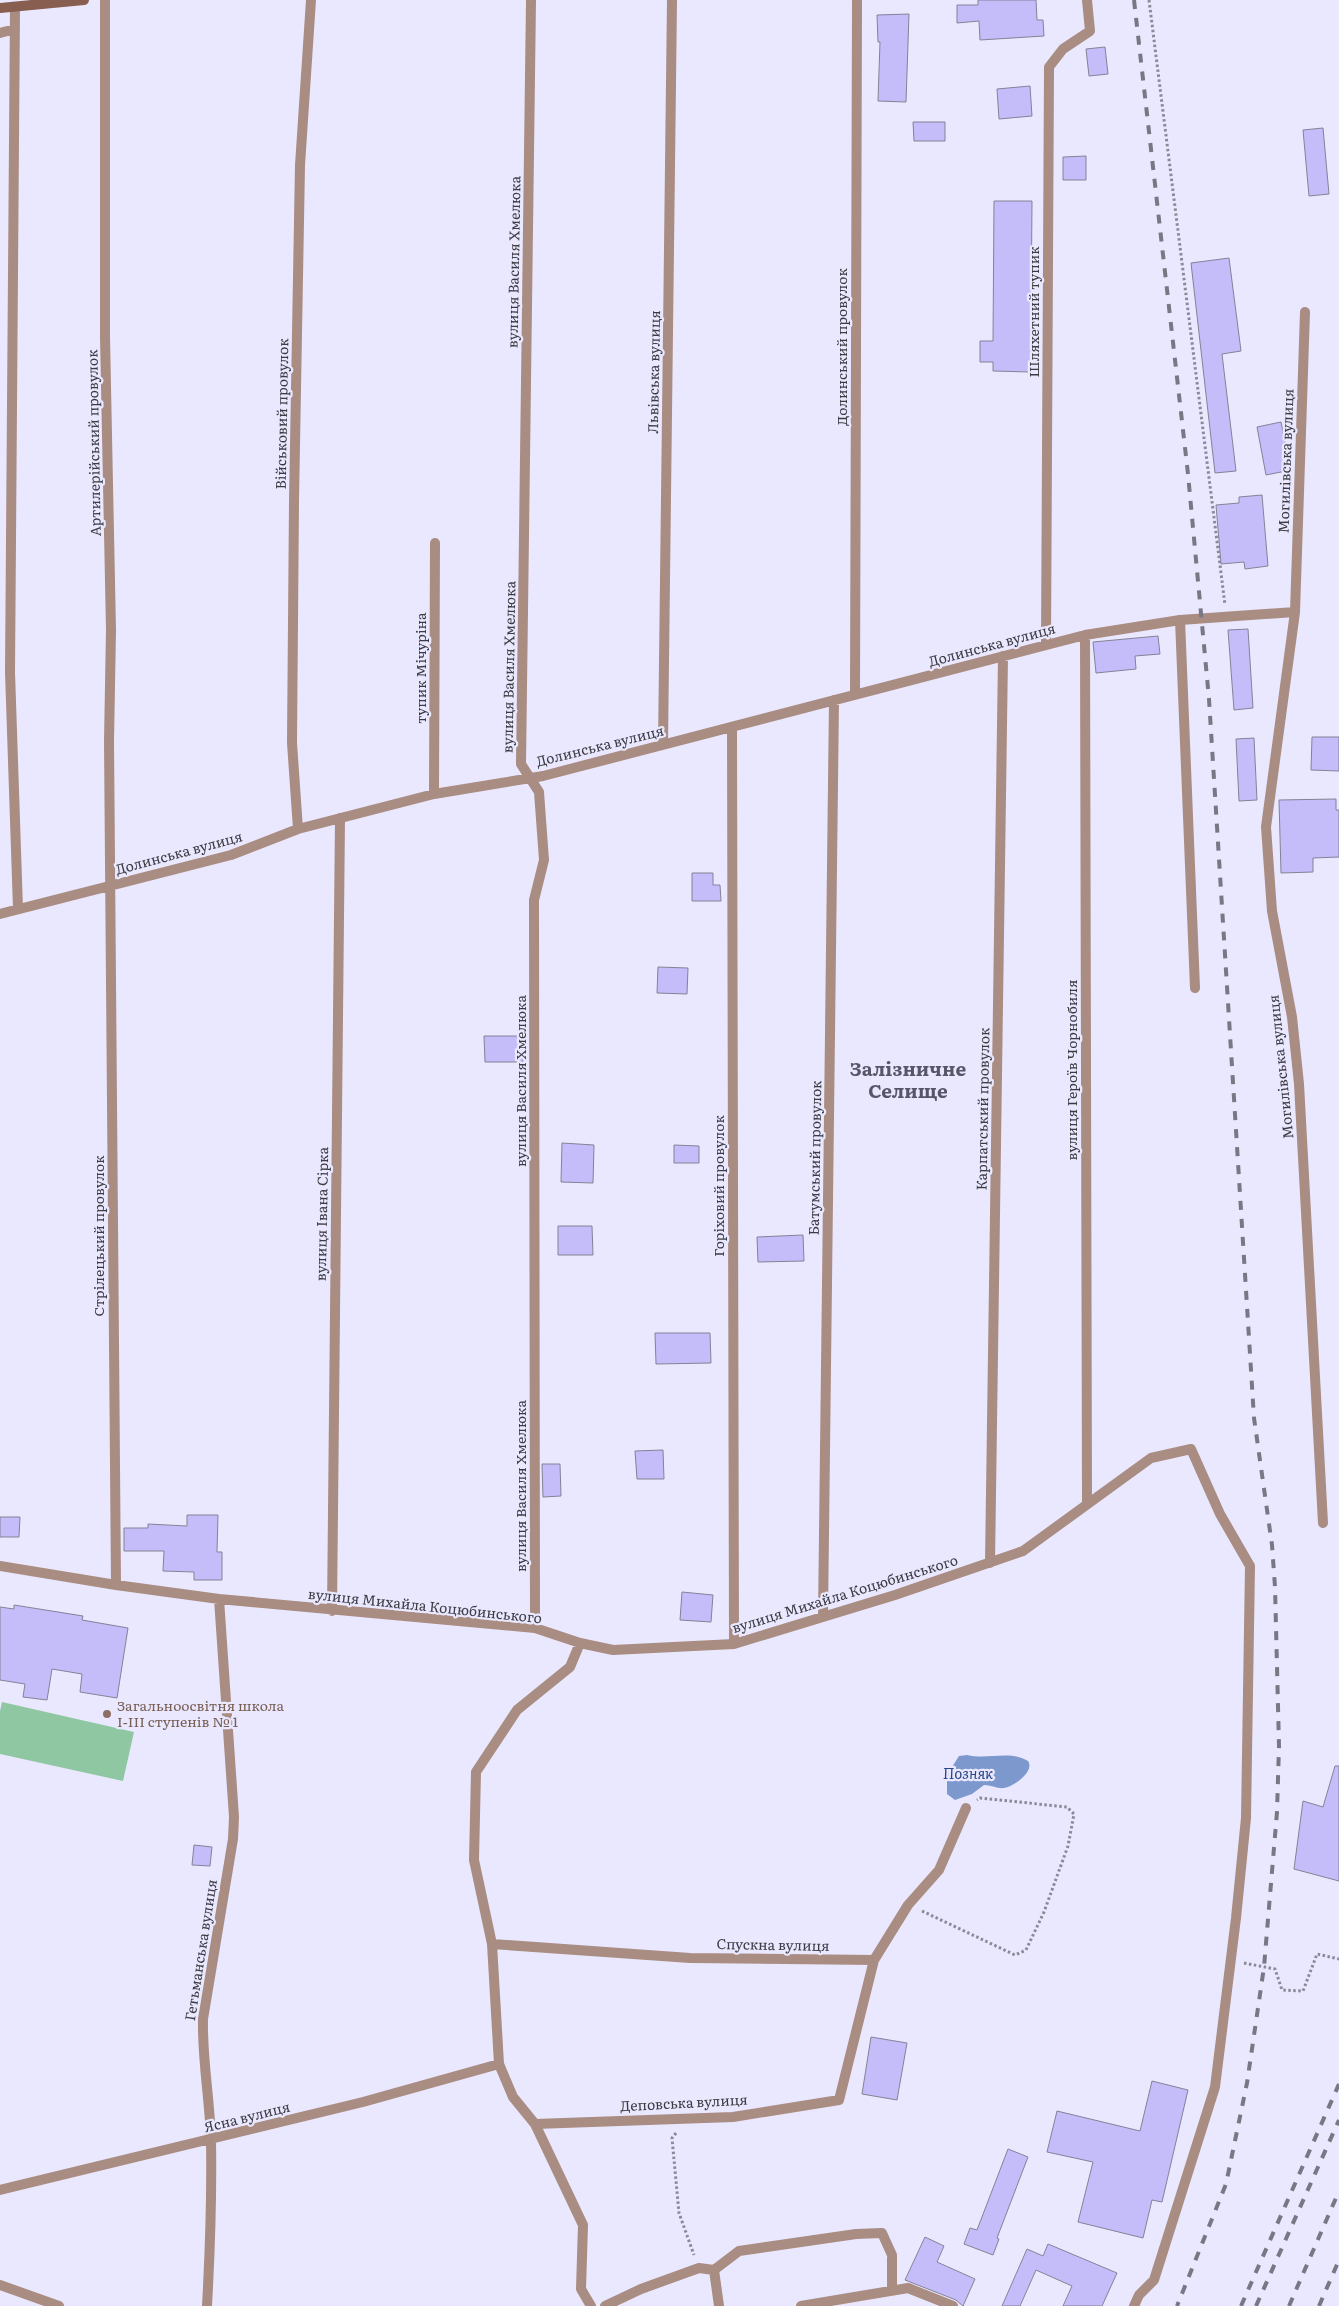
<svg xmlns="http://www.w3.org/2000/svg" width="1339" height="2306" font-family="Literata,serif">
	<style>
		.green { fill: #90c7a3 }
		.water { fill: #7c98cd }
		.building { fill: #c5bcfa; stroke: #848296 }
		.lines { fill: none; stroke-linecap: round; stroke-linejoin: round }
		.path { stroke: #8b8998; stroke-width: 3; stroke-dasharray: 2.5 2.5; stroke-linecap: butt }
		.service { stroke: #a98c82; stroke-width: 10 }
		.minor { stroke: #a98c82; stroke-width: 10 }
		.secondary { stroke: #885e51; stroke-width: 10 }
		.rail { stroke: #787784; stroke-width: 4; stroke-dasharray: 9 9; stroke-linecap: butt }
		.education-dot { fill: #8d6e63; stroke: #eae8fe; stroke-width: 2 }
		.labels { text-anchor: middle; stroke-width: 4.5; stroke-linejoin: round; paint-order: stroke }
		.street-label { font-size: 14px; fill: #3c3b43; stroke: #eae8fe }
		.education-label { font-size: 14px; fill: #785e54; stroke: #eae8fe; text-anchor: start }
		.water-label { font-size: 15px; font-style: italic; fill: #28488a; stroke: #eae8fe }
		.district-label { font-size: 19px; font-weight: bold; fill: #575567; stroke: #eae8fe }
	</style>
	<rect width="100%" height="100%" fill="#eae8fe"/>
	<path class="green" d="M2,1702L134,1732L123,1781L0,1754V1711Z"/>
	<path class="water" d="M967,1755C987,1760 1011,1750 1028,1761C1035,1771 1015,1786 1004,1788C998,1789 991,1785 984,1785L972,1794L955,1800L947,1794V1775L959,1756Z"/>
	<path class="building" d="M978,0H1036L1037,20H1043L1044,36L980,40L979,21L957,23V5H978Z
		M909,14L906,102L878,101L880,42H878L877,15Z
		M1105,47L1108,74L1089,76L1086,49Z
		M1030,86L1032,116L999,119L997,89Z
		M913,122H945V141H914Z
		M1323,128L1329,194L1309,196L1303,130Z
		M1086,156V180H1063V157Z
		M994,201H1032L1031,326H1038V341H1031L1030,372L993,371V362H980V341H993Z
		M1229,258L1241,351L1222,354L1236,471L1215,473L1191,263Z
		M1281,422L1291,470L1266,475L1257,427Z
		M1262,495L1268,566L1245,569L1244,562L1221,564L1216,505L1239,503V497Z
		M1248,629L1253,708L1234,710L1228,630Z
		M1158,636L1160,654L1135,656L1136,669L1096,673L1093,642Z
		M1312,737H1339V771L1311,770Z
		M1254,738L1257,800L1239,801L1236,739Z
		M1336,799V810H1339V857L1313,858V872L1281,873L1279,800Z
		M692,873H713V885H720L721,901H692Z
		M658,967L688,968L687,994L657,993Z
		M484,1036H523V1062H485Z
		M562,1143L594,1145L593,1183L561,1182Z
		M674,1145L699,1146V1163H674Z
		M558,1226H592L593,1255H558Z
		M803,1235L804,1261L758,1262L757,1237Z
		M655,1333H710L711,1363L656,1364Z
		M663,1450L664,1479H637L635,1451Z
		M542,1464H560L561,1496L543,1497Z
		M187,1515H218L217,1552H222V1580H194V1572L163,1571L164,1551H124V1528H148V1524L187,1526Z
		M0,1517H20L19,1537H0Z
		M682,1592L713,1595L711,1622L680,1620Z
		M14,1605L83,1616L82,1620L128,1628L117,1698L80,1692L82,1674L52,1669L47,1700L23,1697L25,1684L0,1680V1607L14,1609Z
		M1335,1766H1339V1881L1294,1869L1303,1801L1323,1807Z
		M194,1845L212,1847L210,1866L192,1865Z
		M871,2037L907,2043L897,2100L862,2094Z
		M1152,2081L1188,2090L1162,2202L1152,2200L1143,2238L1078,2222L1093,2162L1047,2152L1057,2111L1140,2131Z
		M1008,2149L1028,2157L997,2238L999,2239L993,2255L964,2244L970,2228L977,2230Z
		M925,2237L944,2246L937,2262L975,2279L963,2306L956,2300L905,2280Z
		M1048,2244L1117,2273L1102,2306H1063L1072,2286L1036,2270L1020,2306H1002L1027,2249L1043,2256Z"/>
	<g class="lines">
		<path class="path" d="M1149,0L1225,605
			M922,1911L1015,1955L1026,1950L1044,1912L1068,1846L1074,1814L1067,1807L980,1798L977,1800
			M1244,1963L1275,1969L1282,1990L1303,1991L1317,1954L1339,1959
			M676,2133L672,2138L679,2213L694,2255"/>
		<path class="service" d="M1180,620L1195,988"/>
		<path class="minor" d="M105,0V337L111,630L109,741L116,1585
			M531,0L521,764L539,792L544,860L534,900L535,1628
			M15,7L10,672L18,909
			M0,33L15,29
			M1305,312L1295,612L1266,827L1272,911L1292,1017L1299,1084L1323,1523
			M1085,635L1087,1504
			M1046,645L1049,67L1063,49L1090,31L1087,0
			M855,695L857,0
			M732,727L734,1644
			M663,745L672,0
			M434,794L435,543
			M298,829L292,743L294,501L300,165L311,0
			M0,914L231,855L298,829L434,794L543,776L1085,635L1180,620L1295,612
			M990,1563L1003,656
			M0,1566L116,1585L219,1599L535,1628L580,1643L613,1650L734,1644L895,1595L1023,1551L1151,1458L1191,1449L1220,1514L1250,1566L1246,1818L1236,1918L1215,2087L1154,2280L1139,2295L1134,2306
			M332,1611L340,818
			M823,1617L834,700
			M580,1643L570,1667L517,1710L476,1772L474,1860L492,1944L499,2064L513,2097L535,2124L583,2225L581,2289L591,2306
			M492,1944L690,1958L874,1960L908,1905L939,1870L966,1808
			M535,2124L733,2117L839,2100L874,1960
			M0,2190L363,2102L499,2064
			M714,2270L719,2306
			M0,2285L59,2306
			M207,2306C210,2251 212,2196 211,2141C210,2100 202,2060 203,2019L233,1839L234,1817L219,1599
			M605,2306L641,2289L699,2268L714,2270L739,2251L856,2234L882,2233L892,2255V2290
			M801,2306L908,2288L953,2306"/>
		<path class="secondary" d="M0,8L84,0"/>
		<path class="rail" d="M1134,0L1188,474L1209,699L1254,1418L1272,1545L1275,1587L1279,1746L1277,1812L1264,1967L1247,2083L1226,2184L1177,2306
			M1241,2306L1339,2084
			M1256,2306L1339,2120
			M1289,2306L1339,2191
			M1319,2306L1339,2260"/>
	</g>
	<circle class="education-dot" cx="107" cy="1714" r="5"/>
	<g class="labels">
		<g class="street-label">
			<text transform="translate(514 262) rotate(-89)" y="5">вулиця Василя Хмелюка</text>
			<text transform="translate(1034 312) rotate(-90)" y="5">Шляхетний тупик</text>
			<text transform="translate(842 347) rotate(-90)" y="5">Долинський провулок</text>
			<text transform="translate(654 372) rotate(-89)" y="5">Львівська вулиця</text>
			<text transform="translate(282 414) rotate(-89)" y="5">Військовий провулок</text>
			<text transform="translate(94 443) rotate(-91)" y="5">Артилерійський провулок</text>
			<text transform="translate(1286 461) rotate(-88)" y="5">Могилівська вулиця</text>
			<text transform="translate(992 645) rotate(-15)" y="5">Долинська вулиця</text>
			<text transform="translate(509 667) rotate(-89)" y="5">вулиця Василя Хмелюка</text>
			<text transform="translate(421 668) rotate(-90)" y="5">тупик Мічуріна</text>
			<text transform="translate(600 746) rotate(-14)" y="5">Долинська вулиця</text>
			<text transform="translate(179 853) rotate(-15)" y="5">Долинська вулиця</text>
			<text transform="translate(1281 1067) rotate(-96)" y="5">Могилівська вулиця</text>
			<text transform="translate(1072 1070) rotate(-90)" y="5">вулиця Героїв Чорнобиля</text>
			<text transform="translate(521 1081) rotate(-90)" y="5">вулиця Василя Хмелюка</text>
			<text transform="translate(983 1109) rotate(-89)" y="5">Карпатський провулок</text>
			<text transform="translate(815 1158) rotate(-89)" y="5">Батумський провулок</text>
			<text transform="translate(719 1186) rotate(-90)" y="5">Горіховий провулок</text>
			<text transform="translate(322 1214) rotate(-89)" y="5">вулиця Івана Сірка</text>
			<text transform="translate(99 1236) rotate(-90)" y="5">Стрілецький провулок</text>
			<text transform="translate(521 1486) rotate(-90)" y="5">вулиця Василя Хмелюка</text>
			<text transform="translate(845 1594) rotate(-17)" y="5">вулиця Михайла Коцюбинського</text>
			<text transform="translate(425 1606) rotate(6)" y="5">вулиця Михайла Коцюбинського</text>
			<text transform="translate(773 1945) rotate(1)" y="5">Спускна вулиця</text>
			<text transform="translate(201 1950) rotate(-81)" y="5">Гетьманська вулиця</text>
			<text transform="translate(684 2103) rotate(-3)" y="5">Деповська вулиця</text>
			<text transform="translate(247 2117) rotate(-14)" y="5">Ясна вулиця</text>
		</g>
		<g class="education-label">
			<text x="117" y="1711">Загальноосвітня школа<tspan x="117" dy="16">І-ІІІ ступенів № 1</tspan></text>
		</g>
		<g class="water-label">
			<text x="968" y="1779">Позняк</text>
		</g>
		<g class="district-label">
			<text x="908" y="1076">Залізничне<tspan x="908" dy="22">Селище</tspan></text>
		</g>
	</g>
</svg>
